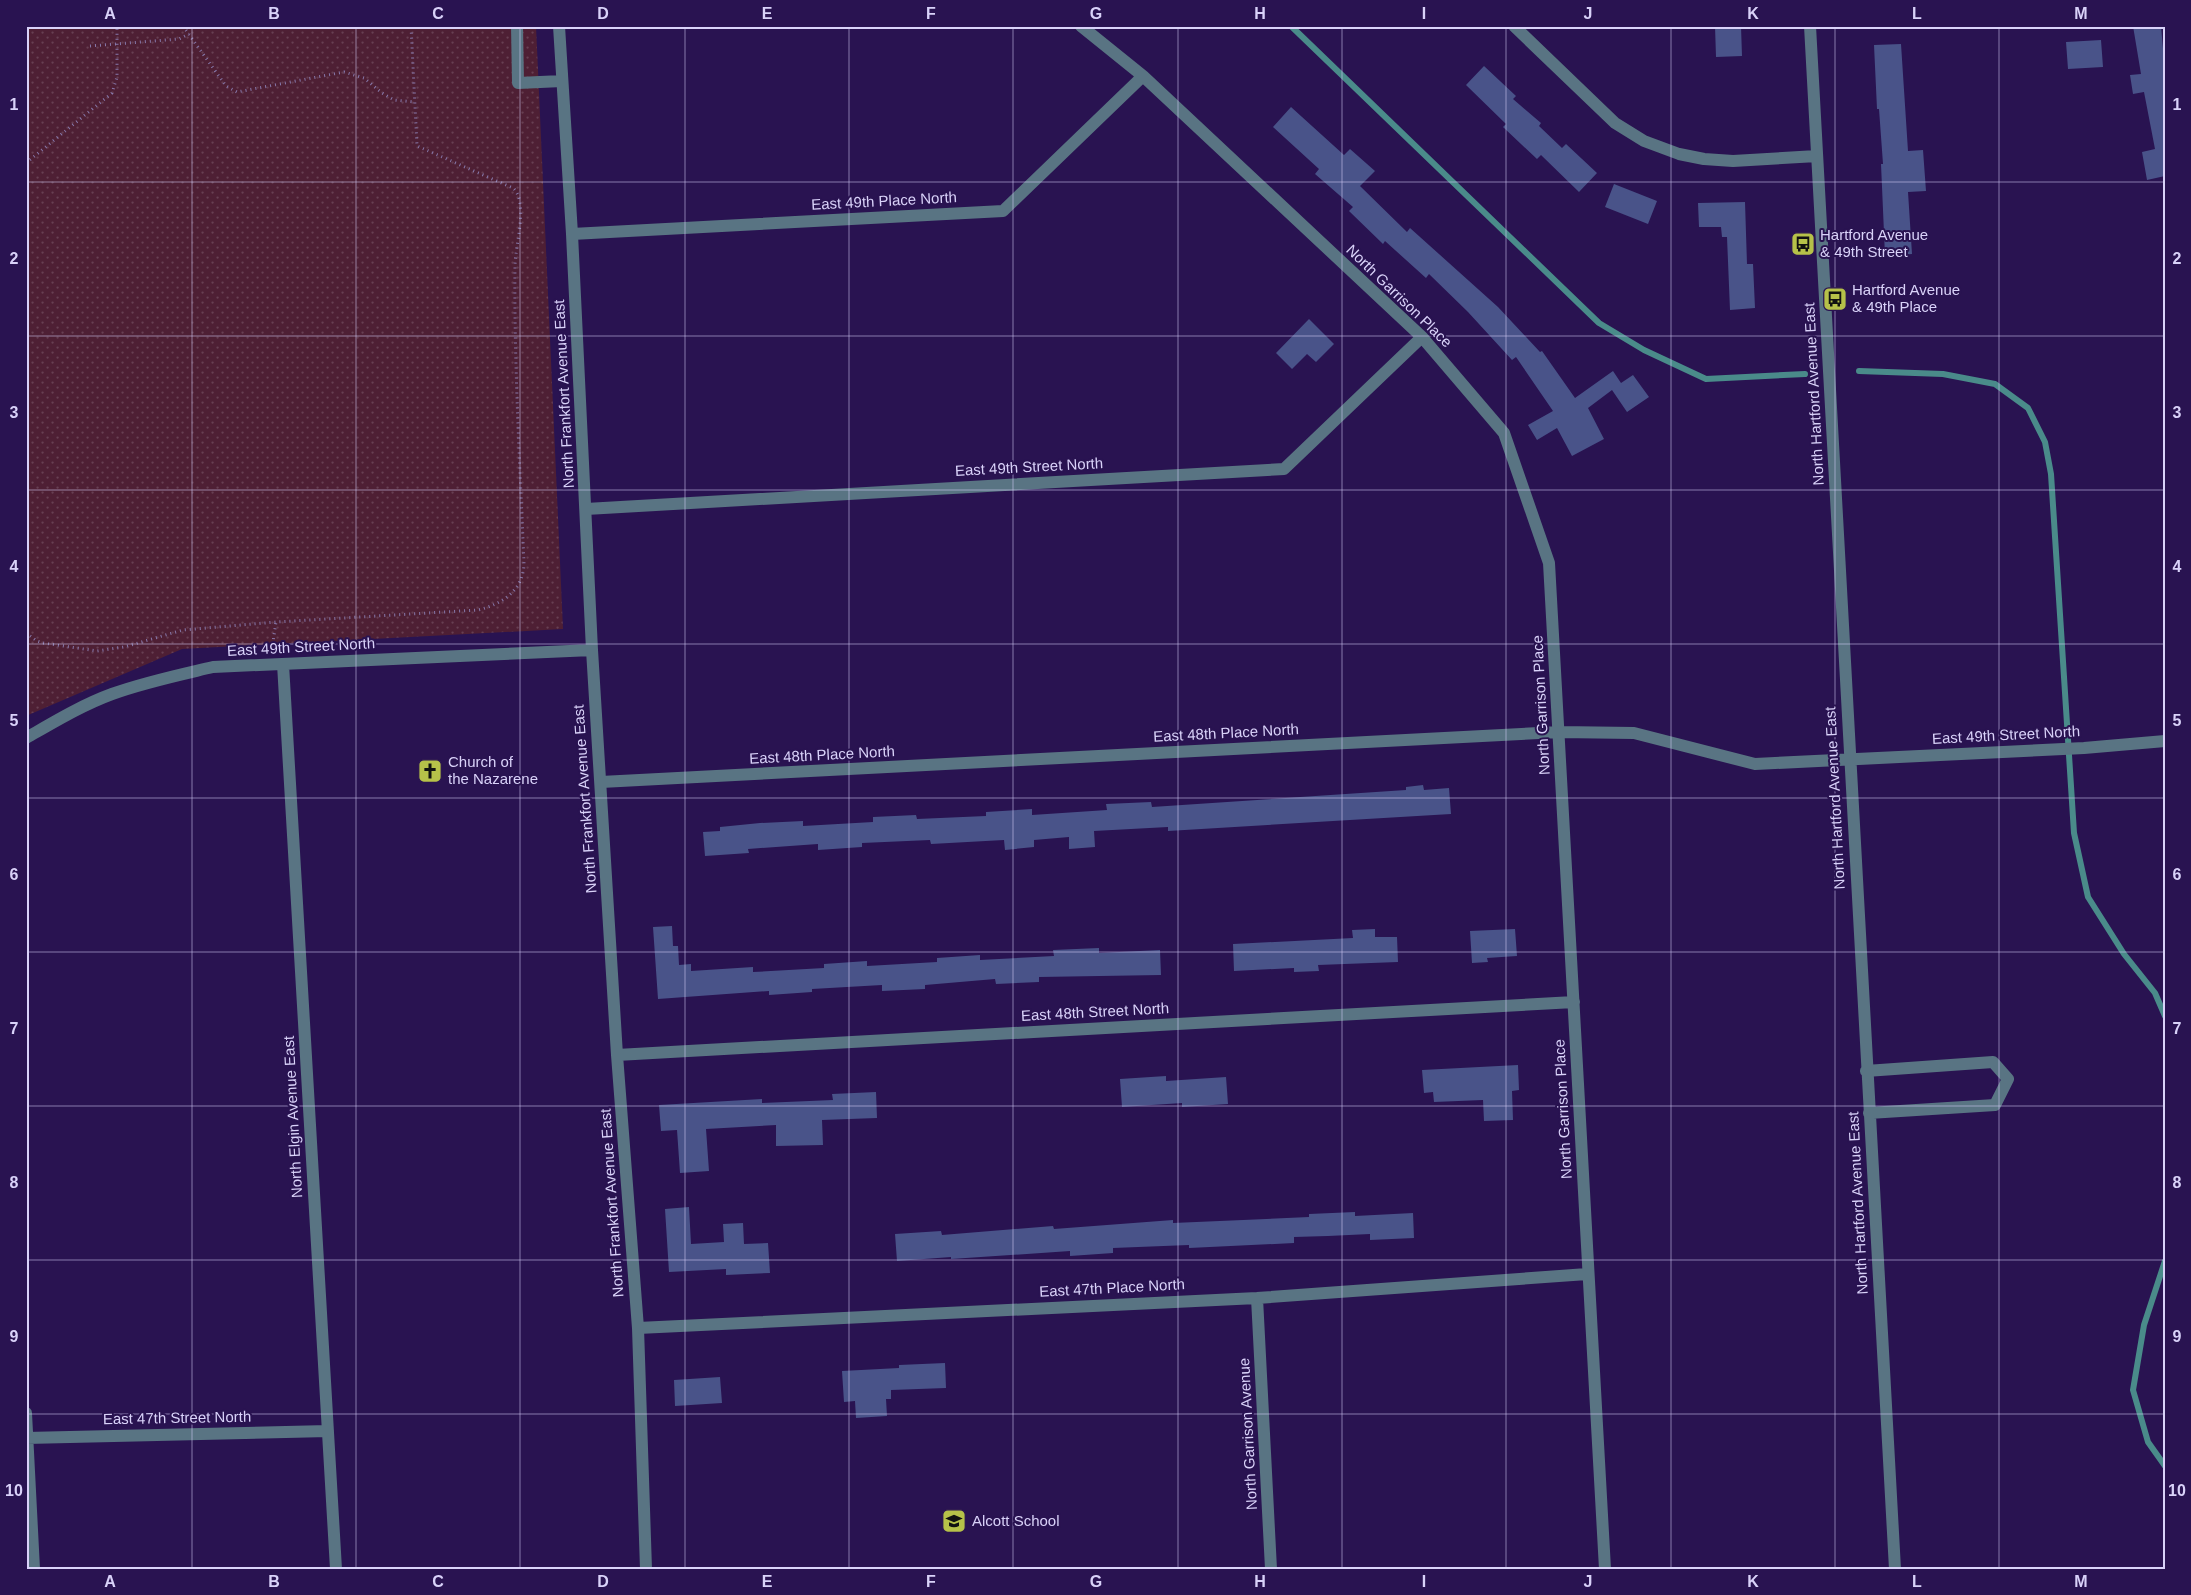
<svg xmlns="http://www.w3.org/2000/svg" width="2191" height="1595" font-family="Arial,sans-serif">
	<style>
		.park { fill: url(#park-dots) }
		.lines { fill: none; stroke-linecap: round; stroke-linejoin: round }
		.stream { stroke: #4a8b8a; stroke-width: 6 }
		.building { fill: #495389 }
		.path { stroke: #887aac; stroke-width: 3; stroke-dasharray: 1 4; stroke-linecap: butt }
		.minor { stroke: #597483; stroke-width: 12 }
		.grid { fill: none; stroke: #d9d2f9; stroke-width: 1; stroke-opacity: 0.55 }
		.labels { text-anchor: middle; stroke-width: 4; stroke-linejoin: round; paint-order: stroke }
		.street-label { font-size: 15px; fill: #d9d2f9; stroke: #291351 }
		.poi-label { font-size: 15px; fill: #d9d2f9; stroke: #291351; text-anchor: start }
		.neatline { fill: none; stroke: #d9d2f9; stroke-width: 2 }
		.grid-label { font-size: 16px; text-anchor: middle; font-weight: bold; fill: #d9d2f9 }
	</style>
	<defs>
		<pattern id="park-dots" width="8" height="8" patternUnits="userSpaceOnUse" patternTransform="scale(1.25)"><rect width="8" height="8" fill="#4e1f34"/><path d="M2 2h.1M6 6h.1" fill="none" stroke="#673f52" stroke-width="1.8" stroke-linecap="round"/></pattern>
	</defs>
	<rect width="100%" height="100%" fill="#291351"/>
	<path class="park" d="M26,26H536L563,629L182,649L26,716Z"/>
	<g class="lines">
		<path class="stream" d="M1291,26L1599,323L1644,350L1706,379L1805,374
			M1859,371L1943,374L1995,384L2028,408L2045,442L2051,474L2074,833L2088,897L2124,954L2155,993L2165,1016
			M2165,1261L2144,1325L2133,1390L2148,1442L2165,1466"/>
	</g>
	<path class="building" d="M1715,26H1741L1742,56L1716,57Z
		M2133,26H2161L2165,71V176L2147,180L2142,152L2155,149L2144,92L2133,94L2130,75L2141,74Z
		M2101,40L2103,67L2068,69L2066,42Z
		M1901,44L1908,151L1923,150L1926,191L1908,192L1912,254L1885,256L1881,164H1883L1879,109H1877L1874,45Z
		M1484,66L1516,96L1513,99L1541,123L1539,126L1562,148L1566,144L1597,173L1579,192L1541,155L1537,159L1503,127L1506,124L1466,85Z
		M1291,107L1344,155L1350,149L1375,171L1360,186L1407,232L1410,228L1498,307L1540,352L1542,351L1575,398L1613,371L1621,383L1633,375L1649,397L1627,412L1612,390L1588,408L1604,439L1572,456L1557,428L1537,440L1528,425L1553,411L1516,357L1512,360L1468,312L1429,274L1426,278L1385,241L1383,244L1349,211L1353,207L1315,174L1319,169L1273,127Z
		M1614,184L1657,201L1648,224L1605,207Z
		M1745,202L1747,264H1753L1755,308L1730,310L1727,237H1722L1721,227H1699L1698,203Z
		M1309,319L1334,344L1316,362L1307,354L1292,369L1276,353Z
		M1423,785L1424,790L1449,788L1451,814L1168,831V827L1094,831L1095,847L1069,849V837L1034,840V847L1005,850L1004,840L931,844L930,840L862,843V847L818,850V844L748,849L749,853L705,856L703,832L720,831V827L760,823L803,821V826L873,822V817L916,815L917,819L986,816V812L1032,809V815L1107,810L1106,804L1151,802L1152,807L1406,790V787Z
		M672,926L673,946H678L679,965L691,964V971L753,967V972L824,968V964L867,961V966L937,962V958L980,955V960L1054,956L1053,950L1099,948V953L1160,950L1161,975L1039,977V982L996,984L995,979L925,985V989L882,991V985L812,989V992L769,995V991L658,999L653,927Z
		M1375,929V937H1397L1398,962L1318,965L1319,971L1294,972V968L1234,971L1233,944L1353,938L1352,930Z
		M1515,929L1517,956L1487,958L1488,962L1472,963L1470,931Z
		M1518,1065L1519,1090L1512,1091L1513,1120L1484,1121L1483,1100L1434,1102L1433,1092L1424,1093L1422,1070Z
		M1166,1076V1081L1226,1077L1228,1104L1182,1107V1103L1122,1107L1120,1079Z
		M876,1092L877,1118L822,1120L823,1145L776,1146V1125L706,1129L709,1171L680,1173L677,1130L661,1131L659,1105L762,1099V1103L833,1100L832,1094Z
		M689,1207L691,1244L724,1242L723,1224L743,1223L744,1244L768,1243L770,1273L726,1275V1269L669,1272L665,1209Z
		M1355,1212V1216L1413,1213L1414,1238L1370,1240V1234L1328,1236L1294,1237V1243L1189,1248V1245L1113,1248V1253L1070,1256V1251L951,1259V1257L897,1261L895,1234L941,1231L942,1235L1053,1226L1054,1229L1173,1220V1223L1309,1217V1214Z
		M945,1363L946,1388L891,1390V1399H886L887,1416L856,1418L855,1401L844,1402L842,1371L899,1368V1365Z
		M720,1377L722,1403L675,1406L674,1380Z"/>
	<g class="lines">
		<path class="path" d="M183,26L226,86L237,92L344,72L364,78L382,93L394,100L415,102
			M90,46L179,39L189,34
			M26,163L112,93L117,77V26
			M26,633L37,641L43,643L97,651L124,647L183,630L276,622L478,610C502,604 523,591 524,564C520,465 514,365 515,266C515,246 529,202 513,188L417,146L411,26
			M272,649L276,622"/>
		<path class="minor" d="M517,26L518,83L562,81
			M559,26L572,234L592,650L617,1055L638,1328L646,1569
			M1081,26L1143,76L1422,337L1504,433L1549,563L1605,1569
			M1514,26L1615,123L1644,141L1679,154L1704,159L1733,161L1817,156
			M1810,26L1895,1569
			M572,234L1003,211L1143,76
			M586,509L1284,469L1422,337
			M283,664L336,1569
			M26,738C54,722 82,705 112,694C145,682 179,675 213,667L592,650
			M601,782L1559,732L1634,733L1755,764L2084,748L2165,741
			M617,1055L1574,1002
			M1866,1071L1993,1062L2008,1079L1995,1105L1869,1113
			M1257,1298L1271,1569
			M638,1328L1257,1298L1587,1274
			M26,1413L34,1569
			M26,1438L328,1431"/>
	</g>
	<path class="grid" d="M192,26V1569M356,26V1569M520,26V1569M685,26V1569M849,26V1569M1013,26V1569M1178,26V1569M1342,26V1569M1506,26V1569M1671,26V1569M1835,26V1569M1999,26V1569M26,182H2165M26,336H2165M26,490H2165M26,644H2165M26,798H2165M26,952H2165M26,1106H2165M26,1260H2165M26,1414H2165"/>
	<defs>
		<g id="bus-square" transform="scale(1.25)"><rect x="-9" y="-9" width="18" height="18" rx="4" fill="#b6c149" stroke="#291351"/><path d="M-5-6H5V4H4V6H2V4H-2V6H-4V4H-5ZM-3.5-4V0h7V-4ZM-3.5 1.2v1.5H-2V1.2ZM2 1.2v1.5H3.5V1.2Z" fill="#111"/></g>
		<g id="church-square" transform="scale(1.25)"><rect x="-9" y="-9" width="18" height="18" rx="4" fill="#b6c149" stroke="#291351"/><path d="M-1.2-6h2.4v3.5h3.3v2.4h-3.3V6h-2.4V-.1h-3.3v-2.4h3.3Z" fill="#111"/></g>
		<g id="school-square" transform="scale(1.25)"><rect x="-9" y="-9" width="18" height="18" rx="4" fill="#b6c149" stroke="#291351"/><path d="M0-5L7-2L0 1L-7-2ZM-4 1L0 2.5L4 1V4Q0 6-4 4Z" fill="#111"/></g>
	</defs>
	<g fill-rule="evenodd">
		<use href="#bus-square" x="1803" y="244"/>
		<use href="#bus-square" x="1835" y="299"/>
		<use href="#church-square" x="430" y="771"/>
		<use href="#school-square" x="954" y="1521"/>
	</g>
	<g class="labels">
		<g class="street-label">
			<text transform="translate(884 201) rotate(-3)" y="5">East 49th Place North</text>
			<text transform="translate(1399 296) rotate(44)" y="5">North Garrison Place</text>
			<text transform="translate(564 394) rotate(-93)" y="5">North Frankfort Avenue East</text>
			<text transform="translate(1814 394) rotate(-93)" y="5">North Hartford Avenue East</text>
			<text transform="translate(1029 467) rotate(-3)" y="5">East 49th Street North</text>
			<text transform="translate(301 647) rotate(-3)" y="5">East 49th Street North</text>
			<text transform="translate(1541 705) rotate(-93)" y="5">North Garrison Place</text>
			<text transform="translate(1226 733) rotate(-3)" y="5">East 48th Place North</text>
			<text transform="translate(2006 735) rotate(-3)" y="5">East 49th Street North</text>
			<text transform="translate(822 755) rotate(-3)" y="5">East 48th Place North</text>
			<text transform="translate(1835 798) rotate(-93)" y="5">North Hartford Avenue East</text>
			<text transform="translate(585 799) rotate(-94)" y="5">North Frankfort Avenue East</text>
			<text transform="translate(1095 1012) rotate(-3)" y="5">East 48th Street North</text>
			<text transform="translate(1563 1109) rotate(-93)" y="5">North Garrison Place</text>
			<text transform="translate(293 1117) rotate(-93)" y="5">North Elgin Avenue East</text>
			<text transform="translate(612 1203) rotate(-94)" y="5">North Frankfort Avenue East</text>
			<text transform="translate(1858 1203) rotate(-93)" y="5">North Hartford Avenue East</text>
			<text transform="translate(1112 1288) rotate(-3)" y="5">East 47th Place North</text>
			<text transform="translate(177 1418) rotate(-1)" y="5">East 47th Street North</text>
			<text transform="translate(1248 1434) rotate(-93)" y="5">North Garrison Avenue</text>
		</g>
		<g class="poi-label">
			<text x="1820" y="240">Hartford Avenue<tspan x="1820" dy="17">&amp; 49th Street</tspan></text>
			<text x="1852" y="295">Hartford Avenue<tspan x="1852" dy="17">&amp; 49th Place</tspan></text>
			<text x="448" y="767">Church of<tspan x="448" dy="17">the Nazarene</tspan></text>
			<text x="972" y="1526">Alcott School</text>
		</g>
	</g>
	<rect width="2191" height="1595" fill="none" stroke="#291351" stroke-width="55"/>
	<rect x="28" y="28" width="2136" height="1540" class="neatline"/>
	<g class="grid-label">
		<text x="110" y="19">A</text>
		<text x="274" y="19">B</text>
		<text x="438" y="19">C</text>
		<text x="603" y="19">D</text>
		<text x="767" y="19">E</text>
		<text x="931" y="19">F</text>
		<text x="1096" y="19">G</text>
		<text x="1260" y="19">H</text>
		<text x="1424" y="19">I</text>
		<text x="1588" y="19">J</text>
		<text x="1753" y="19">K</text>
		<text x="1917" y="19">L</text>
		<text x="2081" y="19">M</text>
		<text x="14" y="110">1</text>
		<text x="2177" y="110">1</text>
		<text x="14" y="264">2</text>
		<text x="2177" y="264">2</text>
		<text x="14" y="418">3</text>
		<text x="2177" y="418">3</text>
		<text x="14" y="572">4</text>
		<text x="2177" y="572">4</text>
		<text x="14" y="726">5</text>
		<text x="2177" y="726">5</text>
		<text x="14" y="880">6</text>
		<text x="2177" y="880">6</text>
		<text x="14" y="1034">7</text>
		<text x="2177" y="1034">7</text>
		<text x="14" y="1188">8</text>
		<text x="2177" y="1188">8</text>
		<text x="14" y="1342">9</text>
		<text x="2177" y="1342">9</text>
		<text x="14" y="1496">10</text>
		<text x="2177" y="1496">10</text>
		<text x="110" y="1587">A</text>
		<text x="274" y="1587">B</text>
		<text x="438" y="1587">C</text>
		<text x="603" y="1587">D</text>
		<text x="767" y="1587">E</text>
		<text x="931" y="1587">F</text>
		<text x="1096" y="1587">G</text>
		<text x="1260" y="1587">H</text>
		<text x="1424" y="1587">I</text>
		<text x="1588" y="1587">J</text>
		<text x="1753" y="1587">K</text>
		<text x="1917" y="1587">L</text>
		<text x="2081" y="1587">M</text>
	</g>
</svg>
